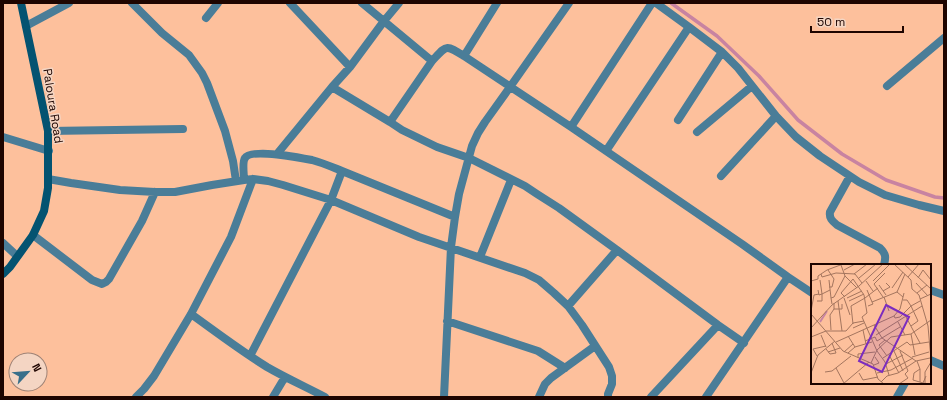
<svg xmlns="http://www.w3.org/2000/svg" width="947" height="400" font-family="'Space Grotesk',sans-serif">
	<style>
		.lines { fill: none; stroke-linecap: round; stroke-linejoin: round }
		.stream { stroke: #c883a1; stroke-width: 3.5 }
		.street { stroke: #4a7d98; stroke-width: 8 }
		.secondary { stroke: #045371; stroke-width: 8 }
		.labels { text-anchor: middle; stroke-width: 3; stroke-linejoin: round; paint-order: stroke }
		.street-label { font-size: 12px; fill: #1e0500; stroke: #f4d5c3 }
		.inset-river { fill: none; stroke: #c883a1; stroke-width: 2 }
		.inset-road { fill: none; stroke: #a4755e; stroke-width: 1 }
		.view { fill: #7b2cbf; fill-opacity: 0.15; stroke: #7b2cbf; stroke-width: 2 }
		.inset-edge { fill: none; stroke: #1e0500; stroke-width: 2 }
	</style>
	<rect width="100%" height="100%" fill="#fdc09c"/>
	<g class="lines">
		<path class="stream" d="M671,3L717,36L759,76L798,120L842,154L886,180L935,197L944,198"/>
		<path class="street" d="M132,3L162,33L189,55L202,73L207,83L225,131L233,161L236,181
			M290,3L350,67
			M362,3L432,61L390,122L402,130L437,147L469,158L525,186L537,194L559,208L617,250L718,325L744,343
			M656,3L689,27L722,52L738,68L776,116L796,137L820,156L859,182L885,195L919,205L944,211
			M206,18L218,3
			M26,26L69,3
			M464,56L571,127L742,244L788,277L812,293
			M432,61C447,45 445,44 464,56L497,3
			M887,86L944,38
			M332,87L390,122
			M678,120L722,52
			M571,127L652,3
			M48,131L183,129
			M697,132L752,86
			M3,137L49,151
			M606,151L689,27
			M277,154L332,87L350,67L384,21L399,3
			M721,176L776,116
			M850,176L830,212C829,218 832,221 837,225L880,248C886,254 886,257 884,265
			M48,179L71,183L120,190L155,192H175L212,185L244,180L253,179L268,181L283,185L331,200L419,237L525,273L539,280L554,293L568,306L582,325L609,367L612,376V384L608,394V397
			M244,180C244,175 242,162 245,158C251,148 302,158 312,160C323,163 332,167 342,171
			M33,235L92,280L102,284L106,282L109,279L142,221L155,192
			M3,243L17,256
			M480,257L511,180
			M930,290L944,295
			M568,306L617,250
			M191,314C216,332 241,351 267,367C286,378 306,387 325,397
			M447,321L538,351L565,368
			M250,356L331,200L342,171L455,217
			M930,360L944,366
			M136,397L144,389L154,376L191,314L231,237L253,179
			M273,397L285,377
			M444,397L451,247L455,217L459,194L472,146L478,133L485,122L510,87L569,3
			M539,397L545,384L551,378L595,346
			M651,397L718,325
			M706,397L788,277
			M897,397L905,383"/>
		<path class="secondary" d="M3,274L10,267L33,235L44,211L48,188V131L21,3"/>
	</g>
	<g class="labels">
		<g class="street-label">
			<text transform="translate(53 106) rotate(81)" y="4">Paloura Road</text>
		</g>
	</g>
	<g transform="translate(811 264)">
		<rect width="120" height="120" fill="#fdc09c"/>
		<path class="inset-river" d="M9,58L16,47"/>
		<path class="inset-road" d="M83,0L100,16L101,25L108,31L117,62L120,96M93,0L120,25M17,6L23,15L21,23H18M33,6L44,0M10,10L11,13L25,9L44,10L51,19M43,10L56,0M34,12L46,24M97,13L108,0M48,14L65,0M107,14L112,6L120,16M9,16L11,30L19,26M18,16L20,34M0,17L7,15V12L16,6L32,0M55,17L62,27M62,17L79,0M105,19L117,32M68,21L75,31M81,24L92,8M56,26L61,38M72,27L79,23L75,19M106,29L116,21M34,33L30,29L42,15L53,31L56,49L51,53L66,87M72,33L63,20L74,9M73,33L78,47M92,33L86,28L94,10M33,34L39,51M36,34L51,27M54,34L67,24M109,35L120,30M92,36H96L100,42L109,37M6,37H11V30L8,31L7,26M27,37L31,67M38,37L53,30M23,39V45H31V40M21,40L20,34L23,33L34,12L30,1M57,42L62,40L61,38L86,28M0,47L3,31L8,30M0,50L32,87L62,100L67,115L73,120M83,52L84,54L89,53L100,42L107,57L100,62M95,53L109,79M87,58L94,71M42,60L40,42L54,34M63,61L71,74L105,97M0,64L21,41L48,22L72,0M42,64L53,59M20,66L19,51L23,45M52,66L55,80M100,70L104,91M10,71L15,83M65,71L111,42M37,72L44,83M0,73L15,67H35L42,59L53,57M74,76L68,81L76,92M54,77L64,73L66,77L89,63M25,78L83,52L89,45L93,29M15,85L19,90L25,89L21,79M66,87L74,98L78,111M83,87L92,107M17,88L29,84M33,88L42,80M37,89L44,83L61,78M78,91L88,109M6,92L2,85L15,82M101,93L118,88M47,94V90L64,88M72,94L96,78L99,81L118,78M106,97L109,105L103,109L102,116L112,119L115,112M60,99L66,86L80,73L100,70L120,56M75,100L92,91M63,101L68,99L64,93M25,104L33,119M109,105V118M14,108L21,107L40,92M0,109L7,91L24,77M48,109L52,116L67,113M66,109L80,106L102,94M70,118L76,112L87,109L105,97L119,94M32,120L58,98M88,120L97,114L94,110L97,107L89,87M114,120V108L120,98"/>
		<path class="view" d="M75,41L98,53L71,108L48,97Z"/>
		<rect width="120" height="120" class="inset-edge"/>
	</g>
	<rect width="947" height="400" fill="none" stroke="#1e0500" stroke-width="8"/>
	<g transform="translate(28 372) rotate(64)"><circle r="19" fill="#f4d5c3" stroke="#9e8275"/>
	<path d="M0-3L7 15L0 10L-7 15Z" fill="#386f8a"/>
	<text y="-6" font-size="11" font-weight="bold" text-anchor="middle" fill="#1e0500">N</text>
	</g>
	<path d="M811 26v6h92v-6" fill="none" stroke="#1e0500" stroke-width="2"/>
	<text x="817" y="26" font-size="12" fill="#1e0500" stroke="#f4d5c3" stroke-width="3" paint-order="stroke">50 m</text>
</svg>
